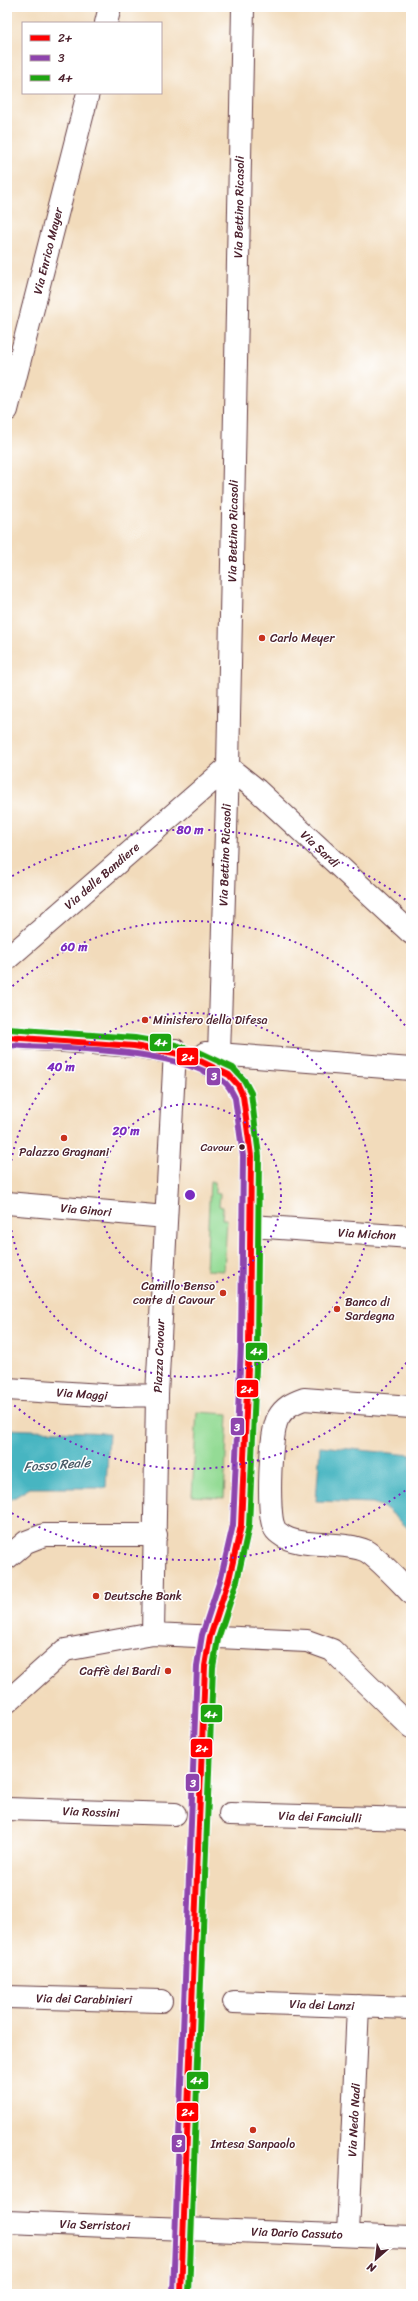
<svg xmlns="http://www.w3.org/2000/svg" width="418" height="2301" font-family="Sriracha,sans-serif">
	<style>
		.green { fill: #94db95; stroke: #6f7d60 }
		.water { fill: #47b5c1; stroke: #486a76 }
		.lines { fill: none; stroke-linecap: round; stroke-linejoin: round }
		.street-casing { stroke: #633b41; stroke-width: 24 }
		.street { stroke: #fff; stroke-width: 22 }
		.bus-1-casing { stroke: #fff; stroke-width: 9 }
		.bus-2-casing { stroke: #fff; stroke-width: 9 }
		.bus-3-casing { stroke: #fff; stroke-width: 9 }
		.bus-1 { stroke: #f00; stroke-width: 6 }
		.bus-2 { stroke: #8e44ad; stroke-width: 6 }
		.bus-3 { stroke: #1ea511; stroke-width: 6 }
		.ring { fill: none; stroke: #7b2cbf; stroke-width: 2; stroke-dasharray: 2 4 }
		.poi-dot { fill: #c8321e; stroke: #fff; stroke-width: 1.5 }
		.bus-dot { fill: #4a1f2b; stroke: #fff; stroke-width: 1.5 }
		.labels { text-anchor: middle; stroke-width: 3; stroke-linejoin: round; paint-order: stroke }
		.bus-label { font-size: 11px; fill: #4a1f2b; stroke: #fff; text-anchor: end }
		.street-label { font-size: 12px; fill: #4a1f2b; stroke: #fff }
		.poi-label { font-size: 12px; fill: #4a1f2b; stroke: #fff; text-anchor: start }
		.water-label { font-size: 13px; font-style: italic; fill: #495b67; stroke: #fff }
		.centre { fill: #7b2cbf; stroke: #fff; stroke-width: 2 }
		.ring-label { font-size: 12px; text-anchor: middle; font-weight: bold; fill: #7b2cbf; stroke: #fff; stroke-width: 3; stroke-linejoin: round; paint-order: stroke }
		.line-badge { stroke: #fff; stroke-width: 1.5 }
		.badge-label { font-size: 11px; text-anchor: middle; font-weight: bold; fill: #fff }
	</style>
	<rect width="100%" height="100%" fill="#fff"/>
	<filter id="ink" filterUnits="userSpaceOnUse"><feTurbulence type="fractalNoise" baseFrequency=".025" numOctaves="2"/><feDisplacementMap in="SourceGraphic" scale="8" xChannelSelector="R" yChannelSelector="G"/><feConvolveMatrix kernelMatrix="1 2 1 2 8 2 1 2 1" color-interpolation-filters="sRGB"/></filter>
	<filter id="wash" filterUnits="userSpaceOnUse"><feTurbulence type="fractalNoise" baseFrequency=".012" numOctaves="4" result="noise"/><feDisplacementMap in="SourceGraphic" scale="16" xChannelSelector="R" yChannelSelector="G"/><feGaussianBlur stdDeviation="0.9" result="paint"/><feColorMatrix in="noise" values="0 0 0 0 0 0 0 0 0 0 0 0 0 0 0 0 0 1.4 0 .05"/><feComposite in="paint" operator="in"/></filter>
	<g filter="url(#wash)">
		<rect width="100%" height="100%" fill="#f2dbbb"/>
		<path class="green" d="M210,1181L215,1182V1193L220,1194L219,1206L223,1207L222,1219H227L224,1271L206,1270Z
			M197,1412L228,1414L224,1498L192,1496Z"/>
		<path class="water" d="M7,1429L109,1433L106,1488H30L7,1502Z
			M320,1446L411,1455V1531L387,1509L373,1503L316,1501Z"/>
	</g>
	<g filter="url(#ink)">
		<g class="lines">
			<g class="street-casing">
				<path id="street" d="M106,23L110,7
					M7,410L88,93
					M7,959L228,767L257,790L411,933
					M7,1037L134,1046L174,1053L196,1059L229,1075L238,1085L243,1096L251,1156L249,1345L241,1526L229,1579L210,1637L205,1666L181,2294
					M205,1053L411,1069
					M219,1055L228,767L243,7
					M7,1203L166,1217
					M251,1226L411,1237
					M7,1389L118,1396L157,1395
					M411,1407L304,1399C293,1403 284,1407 278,1418C270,1432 267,1513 274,1527C275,1530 277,1532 280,1534C298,1549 343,1540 366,1551C378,1558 400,1582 411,1593
					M7,1558L26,1542L44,1535H156
					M153,1634L307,1641L332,1650L411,1727
					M7,1702L65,1650L153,1634L157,1395L175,1050
					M7,1809L175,1814
					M230,1814L411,1819
					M7,1997L161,2001
					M234,2002L411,2008
					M7,2222L411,2238
					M348,2234L358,2006"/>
			</g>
			<use href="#street" class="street"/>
			<g class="bus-1-casing">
				<path id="bus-1" d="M7,1037L134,1046L174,1053L196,1059L229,1075L238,1085L243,1096L251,1156L249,1345L241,1526L229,1579L210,1637L205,1666L181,2294"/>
			</g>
			<g class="bus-2-casing">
				<path id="bus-2" d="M7,1045C69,1049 170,1047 223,1081C229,1085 232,1092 235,1098L243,1156L241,1345L233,1525L221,1577L202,1635L197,1666L173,2294"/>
			</g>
			<g class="bus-3-casing">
				<path id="bus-3" d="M8,1029L135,1038L176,1045L199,1052L233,1068L244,1080L251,1093L259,1156L257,1345L249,1526L237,1581L218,1639L213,1667L189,2294"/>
			</g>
			<use href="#bus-1" class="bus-1"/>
			<use href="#bus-2" class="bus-2"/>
			<use href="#bus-3" class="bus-3"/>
		</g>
	</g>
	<g class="ring">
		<circle cx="190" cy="1195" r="91"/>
		<circle cx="190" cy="1195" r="182"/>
		<path d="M410 1358A274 274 0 0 1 8 1400M8 990A274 274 0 0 1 410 1032"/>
		<path d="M410 1487A365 365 0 0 1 8 1511M7 879A365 365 0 0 1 410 903"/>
	</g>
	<g class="poi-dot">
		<circle cx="262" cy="638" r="4"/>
		<circle cx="145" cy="1020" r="4"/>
		<circle cx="64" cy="1138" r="4"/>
		<circle cx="223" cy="1293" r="4"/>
		<circle cx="337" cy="1309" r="4"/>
		<circle cx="96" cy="1596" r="4"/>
		<circle cx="168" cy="1671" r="4"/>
		<circle cx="253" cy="2130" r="4"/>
	</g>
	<circle class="bus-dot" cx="242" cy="1147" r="3.5"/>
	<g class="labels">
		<g class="bus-label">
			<text x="234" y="1151">Cavour</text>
		</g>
		<g class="street-label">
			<text transform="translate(239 207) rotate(-89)" y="4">Via Bettino Ricasoli</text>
			<text transform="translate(48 251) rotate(-76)" y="4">Via Enrico Mayer</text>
			<text transform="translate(233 531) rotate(-89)" y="4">Via Bettino Ricasoli</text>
			<text transform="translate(320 849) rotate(43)" y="4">Via Sardi</text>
			<text transform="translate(225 855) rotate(-88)" y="4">Via Bettino Ricasoli</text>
			<text transform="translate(102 876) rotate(-41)" y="4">Via delle Bandiere</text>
			<text transform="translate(86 1210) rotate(5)" y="4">Via Ginori</text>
			<text transform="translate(367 1234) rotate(3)" y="4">Via Michon</text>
			<text transform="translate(159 1356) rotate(-88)" y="4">Piazza Cavour</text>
			<text transform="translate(82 1394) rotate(4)" y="4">Via Maggi</text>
			<text transform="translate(91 1812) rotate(2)" y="4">Via Rossini</text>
			<text transform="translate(320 1817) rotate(2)" y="4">Via dei Fanciulli</text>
			<text transform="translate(84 1999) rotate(1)" y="4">Via dei Carabinieri</text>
			<text transform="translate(322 2005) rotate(2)" y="4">Via dei Lanzi</text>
			<text transform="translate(354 2120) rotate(-87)" y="4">Via Nedo Nadi</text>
			<text transform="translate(95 2225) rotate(2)" y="4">Via Serristori</text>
			<text transform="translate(297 2233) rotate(2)" y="4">Via Dario Cassuto</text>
		</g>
		<g class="poi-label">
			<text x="270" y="642">Carlo Meyer</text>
			<text x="153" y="1024">Ministero della Difesa</text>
			<text x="64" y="1156" text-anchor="middle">Palazzo Gragnani</text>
			<text x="215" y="1290" text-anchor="end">Camillo Benso<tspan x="215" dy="14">conte di Cavour</tspan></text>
			<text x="345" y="1306">Banco di<tspan x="345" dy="14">Sardegna</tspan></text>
			<text x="104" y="1600">Deutsche Bank</text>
			<text x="160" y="1675" text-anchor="end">Caffè dei Bardi</text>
			<text x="253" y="2148" text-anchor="middle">Intesa Sanpaolo</text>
		</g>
		<g class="water-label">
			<text transform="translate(57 1464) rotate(-4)" y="5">Fosso Reale</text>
		</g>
	</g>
	<circle cx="190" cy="1195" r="6" class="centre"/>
	<g class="ring-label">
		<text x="190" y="834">80 m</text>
		<text x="74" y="951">60 m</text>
		<text x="61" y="1071">40 m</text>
		<text x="126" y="1135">20 m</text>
	</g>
	<g class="line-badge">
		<rect x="149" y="1033" width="23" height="19" rx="4" fill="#1ea511"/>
		<rect x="176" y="1047" width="23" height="19" rx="4" fill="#f00"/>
		<rect x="206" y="1067" width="15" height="19" rx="4" fill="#8e44ad"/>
		<rect x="245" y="1342" width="23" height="19" rx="4" fill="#1ea511"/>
		<rect x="236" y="1379" width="23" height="19" rx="4" fill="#f00"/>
		<rect x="230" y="1417" width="15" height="19" rx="4" fill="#8e44ad"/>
		<rect x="200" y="1704" width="23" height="19" rx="4" fill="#1ea511"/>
		<rect x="190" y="1738" width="23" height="20" rx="4" fill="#f00"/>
		<rect x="185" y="1773" width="15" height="19" rx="4" fill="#8e44ad"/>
		<rect x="186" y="2071" width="23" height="19" rx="4" fill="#1ea511"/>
		<rect x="176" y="2102" width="23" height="20" rx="4" fill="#f00"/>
		<rect x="171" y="2134" width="15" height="19" rx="4" fill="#8e44ad"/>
	</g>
	<g class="badge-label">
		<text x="161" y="1046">4+</text>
		<text x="188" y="1061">2+</text>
		<text x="214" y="1080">3</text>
		<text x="257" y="1355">4+</text>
		<text x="247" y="1393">2+</text>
		<text x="237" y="1431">3</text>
		<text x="211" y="1718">4+</text>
		<text x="202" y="1752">2+</text>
		<text x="193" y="1787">3</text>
		<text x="197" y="2084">4+</text>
		<text x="188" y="2116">2+</text>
		<text x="179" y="2147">3</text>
	</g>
	<rect width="418" height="2301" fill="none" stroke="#fff" stroke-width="24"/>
	<rect x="22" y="22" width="140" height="72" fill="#ffffff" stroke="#b7a5aa"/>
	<rect x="30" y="35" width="20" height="6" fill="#ff0000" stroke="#b7a5aa"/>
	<text x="58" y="42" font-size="12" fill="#4a1f2b">2+</text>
	<rect x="30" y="55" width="20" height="6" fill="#8e44ad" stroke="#b7a5aa"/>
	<text x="58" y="62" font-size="12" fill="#4a1f2b">3</text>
	<rect x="30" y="75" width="20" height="6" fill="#1ea511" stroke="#b7a5aa"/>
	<text x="58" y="82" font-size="12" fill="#4a1f2b">4+</text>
	<g transform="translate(376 2259) rotate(208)" stroke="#ffffff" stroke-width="3" paint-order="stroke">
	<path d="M0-3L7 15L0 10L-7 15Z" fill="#4a1f2b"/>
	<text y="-6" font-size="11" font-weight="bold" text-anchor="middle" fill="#4a1f2b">N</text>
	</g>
</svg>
